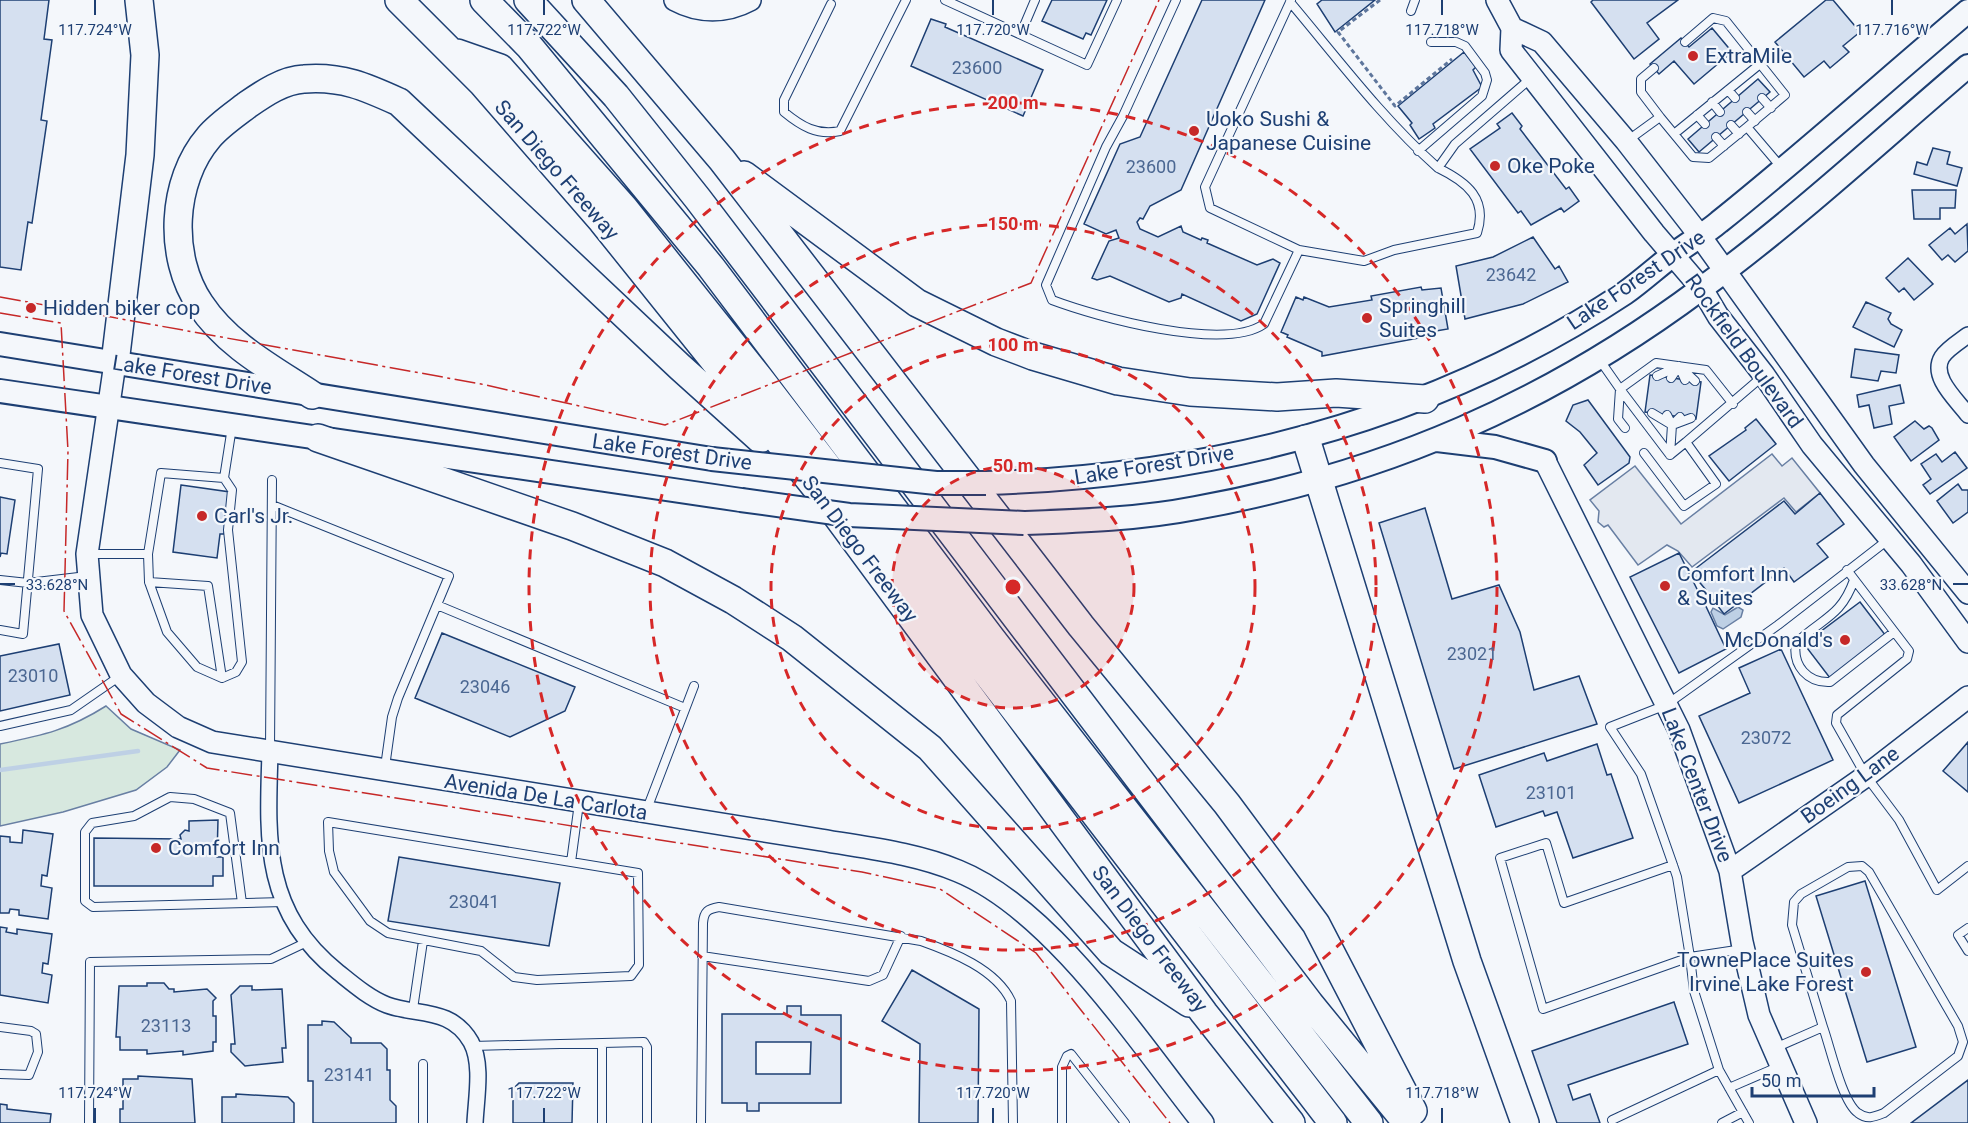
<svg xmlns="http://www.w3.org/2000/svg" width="1968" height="1123" font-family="Roboto,sans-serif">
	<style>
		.green { fill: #d7e8df; stroke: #687fa3; stroke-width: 1.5 }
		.parking { fill: #e3e8f0; stroke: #687fa3; stroke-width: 1.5 }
		.water { fill: #bed0e5; stroke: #687fa3; stroke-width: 1.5 }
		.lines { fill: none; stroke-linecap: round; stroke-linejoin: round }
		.stream { stroke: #bed0e5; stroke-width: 4.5 }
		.building { fill: #d5e0f0; stroke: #1d3f73; stroke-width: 1.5; fill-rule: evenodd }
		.lane-casing { stroke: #1d3f73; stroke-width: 10 }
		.street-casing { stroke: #1d3f73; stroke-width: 18 }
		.secondary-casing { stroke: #1d3f73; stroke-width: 24 }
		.primary-casing { stroke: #1d3f73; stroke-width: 26 }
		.highway-casing { stroke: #1d3f73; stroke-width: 30 }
		.path { stroke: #5e769c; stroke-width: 3; stroke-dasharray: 4.5 3; stroke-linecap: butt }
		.lane { stroke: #f4f7fb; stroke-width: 8 }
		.street { stroke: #f4f7fb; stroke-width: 15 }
		.secondary { stroke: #f4f7fb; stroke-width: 21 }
		.primary { stroke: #f4f7fb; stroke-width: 22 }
		.highway { stroke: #f4f7fb; stroke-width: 27 }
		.primary-bridge-casing { stroke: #1d3f73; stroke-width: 26; stroke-linecap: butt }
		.primary-bridge { stroke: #f4f7fb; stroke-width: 22 }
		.power { stroke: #c62828; stroke-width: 1.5; stroke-dasharray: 21 4.5 3 4.5; stroke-linecap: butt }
		.ticks { fill: none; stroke: #1d3f73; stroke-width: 2 }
		.ring { fill: none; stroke: #d62828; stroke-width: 3; stroke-dasharray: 10 8 }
		.poi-dot { fill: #c62828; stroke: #f4f7fb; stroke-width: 2 }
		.labels { text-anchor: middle; stroke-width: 4.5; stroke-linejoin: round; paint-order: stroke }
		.number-label { font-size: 18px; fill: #4b6792 }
		.poi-label { font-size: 21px; fill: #1d3f73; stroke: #f4f7fb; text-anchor: start }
		.street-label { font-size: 21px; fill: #1d3f73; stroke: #f4f7fb }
		.ticks-label { font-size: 15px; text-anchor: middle; fill: #1d3f73; stroke: #f4f7fb; stroke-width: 4.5; stroke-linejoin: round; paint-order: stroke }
		.centre { fill: #d62828; stroke: #f4f7fb; stroke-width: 3 }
		.ring-label { font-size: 18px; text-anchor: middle; font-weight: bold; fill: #d62828; stroke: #f4f7fb; stroke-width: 4.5; stroke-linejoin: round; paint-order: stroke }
	</style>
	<rect width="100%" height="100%" fill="#f4f7fb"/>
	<path class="green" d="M106,706L131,729L180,750L167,767L136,790L63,812L0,826V744C44,735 68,730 106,706Z"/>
	<path class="parking" d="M1772,454L1782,466L1792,458L1820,493L1796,512L1784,498L1692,567L1678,551L1667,545L1638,565L1608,525L1604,527L1598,522L1599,511L1590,500L1635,466L1681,524Z"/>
	<path class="water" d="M1738,607L1743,610L1741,617L1723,629L1717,626L1711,612L1713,608L1725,615Z"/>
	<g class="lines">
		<path class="stream" d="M0,770L138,751"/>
	</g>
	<path class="building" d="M0,0H49L44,39L52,40L41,120L47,121L32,223L28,222L21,270L0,267Z
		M1052,0H1107L1091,35L1086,33L1083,39L1042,21Z
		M1202,0H1265L1181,190L1150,206L1143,219L1140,218L1137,222L1140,229L1158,237L1181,226L1183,232L1201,240L1202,238L1208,240L1207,243L1257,265L1273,259L1280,263L1257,314L1241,321L1182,294L1181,298L1169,302L1110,276L1097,280L1092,278L1109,241L1119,238L1116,230L1106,234L1084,224L1120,144L1140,137Z
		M1322,0H1375L1335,32L1317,4Z
		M1593,0H1678L1647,23L1659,39L1634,59L1591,2Z
		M1826,0H1833L1860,32L1843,46L1849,52L1830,68L1824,61L1804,77L1775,42Z
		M931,19L946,24L945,27L1043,70L1023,116L911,66Z
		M1712,28L1732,52L1694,84L1674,61L1659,74L1650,64L1681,38L1689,47Z
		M1464,52L1476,67L1473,70L1482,87L1433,124L1435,128L1419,139L1410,125L1412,123L1398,106Z
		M1758,79L1770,92L1699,152L1688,139Z
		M1512,113L1522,126L1520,129L1566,189L1569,187L1579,201L1564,212L1561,208L1531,225L1521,211L1518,213L1470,149L1500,128L1497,124Z
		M1933,148L1950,152L1947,164L1962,168L1957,186L1914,174L1917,162L1927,165Z
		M1912,190H1956L1955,208H1940V219H1914Z
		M1967,224L1968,251L1955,262L1948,255L1942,260L1929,245L1950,228L1955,234Z
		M1533,237L1555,269L1559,266L1568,282L1523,304L1465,319L1456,266L1493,257Z
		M1908,258L1933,284L1914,300L1904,288L1899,292L1886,278Z
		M1421,287L1422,290L1441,288L1448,329L1430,332V336L1322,356V352L1287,337L1288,335L1281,332L1296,297L1303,300L1304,297L1329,307L1372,300L1371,296Z
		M1866,302L1891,313L1888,319L1891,324L1902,330L1894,347L1853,327Z
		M1855,349L1899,355L1896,373L1881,371L1878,381L1851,377Z
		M1650,375L1701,382L1696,419L1645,412Z
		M1900,385L1904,403L1889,406L1892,424L1874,428L1869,405L1859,407L1857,395Z
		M1588,400L1630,457L1629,463L1598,485L1584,465L1597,453L1580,432L1566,421L1573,405Z
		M1756,419L1776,444L1729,481L1709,456L1746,430L1745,428Z
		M1915,421L1924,429L1929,426L1932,428L1939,440L1911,461L1894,437Z
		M1955,452L1967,468L1930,494L1923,485L1931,479L1921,464L1936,454L1942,462Z
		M1958,484L1962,490H1968V512L1953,523L1937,501Z
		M181,485L230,492L224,534H220L217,558L173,552Z
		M1820,493L1844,524L1817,544L1828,557L1794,582L1784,568L1724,614L1710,596L1703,600L1726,649L1679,673L1630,577L1679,553L1699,593L1706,590L1691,572L1784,501L1795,514Z
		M0,497L15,500L7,554L1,553L0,557Z
		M1425,508L1452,599L1499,585L1520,632L1534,690L1579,676L1597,724L1454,769L1379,523Z
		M1860,602L1886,636L1830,678L1804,644Z
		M442,633L575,687L565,711L510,737L415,698Z
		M59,644L70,695L0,711V656Z
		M1781,649L1833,760L1739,803L1699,716L1750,693L1739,668Z
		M1968,742V792L1943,771Z
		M1597,744L1607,775L1611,774L1633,838L1573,858L1557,812L1545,816L1543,811L1496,827L1479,775L1544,753L1547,761Z
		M218,820L217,857H223V876H213V886H94V838L181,839L180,835L185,830L189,831V821Z
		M23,830L53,834L47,876L42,875L41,886L52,888L48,919L19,915V910L10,909L9,913H0V836L10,837V842L22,843Z
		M399,857L560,883L549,946L388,921Z
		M1865,881L1916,1047L1867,1062L1816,896Z
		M0,927L7,928L6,932L17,934V929L52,934L48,964L43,963L42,973L52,975L48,1003L0,995Z
		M912,970L979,1009L978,1123H919L920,1044L882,1021Z
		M147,983H164L169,989H174V992L207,989L216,998L213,1001V1016H216V1042H213V1051L183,1055V1051L147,1054V1050H120V1037H116L119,986H147Z
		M240,986H252V990L282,989L286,1048H282L283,1062L245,1066L231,1052V1044H235L231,995Z
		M1674,1002L1688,1044L1568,1085L1573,1100L1590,1094L1600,1123H1557L1532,1051Z
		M787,1006H801V1015H841V1103H759V1111H747V1103H722V1014H787ZM756,1042H811L810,1074H756Z
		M322,1021L334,1022L351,1038V1043H381L387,1049V1070H390V1100L396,1106V1123H313V1081H308V1025H322Z
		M138,1076L192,1079L195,1123H120V1109H123V1079H138Z
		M1968,1080V1123H1911Z
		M519,1083H573L572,1123H513V1089Z
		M236,1094L288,1097L294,1103V1123H222V1097H236Z
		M0,1104L7,1105V1109L51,1114L50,1123H0Z"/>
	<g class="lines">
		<g class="lane-casing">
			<path id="lane" d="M945,0L1087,65L1117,0
				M1176,0L1123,116L1106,147L1046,285L1052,300C1097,317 1224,352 1264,324L1299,250L1210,208L1205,187L1291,0
				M1290,2C1338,59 1382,118 1438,168L1455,144L1530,79
				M831,4L784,100V112C801,126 817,136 840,131L906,0
				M1411,11L1415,0
				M1021,33L1035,0
				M1685,42L1713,18L1726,21L1785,95L1747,127
				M1654,68L1641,79V92L1660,117
				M1728,90L1735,98
				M1762,98L1771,108
				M1712,102L1720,112
				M1747,112L1755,121
				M1697,115L1705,124
				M1731,125L1739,134
				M1674,134L1760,64
				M1716,137L1724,146
				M1627,141L1660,117L1693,157L1709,158L1747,127L1781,167
				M1418,151L1482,96L1487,80L1485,73L1465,46L1456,42H1431
				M1299,250L1364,261L1394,250L1477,233C1488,199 1467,182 1438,168
				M1599,359L1620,389L1618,419L1625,428
				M1657,376L1679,366L1695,381
				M1671,378L1679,366L1685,380
				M1652,413L1672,425L1670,455
				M1667,415L1672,425L1680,417
				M1675,424L1691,418
				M1686,442L1670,455L1620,389L1656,363L1706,370L1733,404
				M1644,453L1684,506L1716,484L1686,442L1763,376
				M0,463L38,469L23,634L0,630
				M224,478L161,473L148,554L149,582L167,632L197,667L222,678L236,672L242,662L228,530L232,490L224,478L232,427
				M272,505L449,576L398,698L392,717L385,767
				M90,554H148
				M1847,570L1909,651L1907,659L1837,715L1836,723L1866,776L1899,820L1937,890L1968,866
				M0,580L28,583L87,576
				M1854,580C1841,617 1822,618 1796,643C1792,666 1808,683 1830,682L1894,632
				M149,582L208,586L222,678
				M437,605L685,708
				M0,726L71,710L120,676
				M270,749L272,480
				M647,809L694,686
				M328,822L638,873L639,965L631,976L537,980L514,977L481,951L388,933L370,921L334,872L329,851Z
				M571,862L579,803
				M1673,865L1564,903L1546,843L1500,858L1543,1009L1690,957L1677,877L1673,865L1641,774L1610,727L1666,705L1778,625L1889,539
				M242,903L230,813L194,799L170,797L134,816L92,823L85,832V901L93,907L284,902
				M1968,928L1958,935L1968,951
				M702,956L869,981L883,975L901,936
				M413,1009L423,941
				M0,1027L31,1031L36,1034L38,1052L29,1075L0,1074
				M602,1044V1123
				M472,1046L644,1042L647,1047V1123
				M1775,1048L1823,1027L1792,925L1794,902L1801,894L1848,867L1862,866L1869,872L1958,1026L1963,1042L1958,1056L1884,1113C1874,1117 1867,1120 1858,1113C1842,1102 1830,1046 1823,1027
				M1719,1070L1694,991L1690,957L1743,949
				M1729,1088L1780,1066
				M1612,1120L1719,1070L1749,1123
				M89,1123L90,962L271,959L307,942
				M423,1123V1064
				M701,1123L703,923C704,911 708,909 719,907L921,941C952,952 996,969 1011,1001L1013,1123
				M1062,1123V1067L1067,1056L1071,1054L1125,1123
				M1722,1123L1743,1112"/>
		</g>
		<g class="street-casing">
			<path id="street" d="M1968,335C1960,341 1947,349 1942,357C1930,377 1957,400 1968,415
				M270,753C267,841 263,912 338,972C353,984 369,998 387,1005C417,1016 451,1007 471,1042C483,1064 476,1099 475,1123"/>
		</g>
		<g class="secondary-casing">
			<path id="secondary" d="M675,0C699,13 726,13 750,0
				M1497,0L1512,28L1511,50L1654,233L1702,289L1718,316L1764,375L1812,445L1911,564L1968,642
				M1512,28L1542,42L1626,141L1700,236L1864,465L1968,593
				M115,363L87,554L92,615L121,675L146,703L178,727L212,742L821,840C867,848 915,853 958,871C1052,909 1140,1044 1203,1123
				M1545,461L1679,730L1730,871L1742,942L1759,1015L1806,1123
				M1730,871L1866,776L1968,697"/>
		</g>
		<g class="primary-casing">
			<path id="primary" d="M0,344L712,459
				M0,391L741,500
				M1437,440L1495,447L1545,461
				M986,483C1214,476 1433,420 1625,293C1642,281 1657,267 1673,255C1688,243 1705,234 1719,222C1804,154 1885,81 1968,11
				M1024,523C1081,521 1140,519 1196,508C1385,474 1548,403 1702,288C1795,220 1880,141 1968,66"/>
		</g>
		<g class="highway-casing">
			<path id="highway" d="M399,0L482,83L602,221L817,489L1204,1013L1291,1123
				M484,0L529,46L711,267L991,638L1369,1123
				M528,0L616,96L698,199L1310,1004L1407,1123
				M586,0L722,160L1081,626L1227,804L1316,924L1413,1111
				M457,53L500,68L624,208L760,379L1333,1123
				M744,175L917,303L996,342L1033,356L1118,381L1190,392L1277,397L1336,393L1425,399
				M115,363L140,155L145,55L139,0
				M312,395C271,368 227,345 200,304C168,257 171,181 209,137C219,125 234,115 247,105C263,94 283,80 304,79C342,76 366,87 399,102L680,367L760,439
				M318,438L572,526L665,563L733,600L792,638L930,748L1111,952L1189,1003
				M1306,439L1467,961L1525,1123"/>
		</g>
		<path class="path" d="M1380,0L1338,32L1395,106L1452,59"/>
		<use href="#lane" class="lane"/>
		<use href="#street" class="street"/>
		<use href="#secondary" class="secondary"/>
		<use href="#primary" class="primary"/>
		<use href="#highway" class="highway"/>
		<g class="primary-bridge-casing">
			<path id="primary-bridge" d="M712,459L936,483H986
				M741,500L849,515L1024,523"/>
		</g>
		<use href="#primary-bridge" class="primary-bridge"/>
		<path class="power" d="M0,297L481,384L665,425L1031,283L1159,0
			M0,313L61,323L68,451L64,611L121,714L207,768L862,872L940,889L1036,953L1170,1123"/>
	</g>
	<path class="ticks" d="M95,0V15M544,0V15M993,0V15M1442,0V15M1892,0V15M0,584H15M1953,584H1968M95,1108V1123M544,1108V1123M993,1108V1123M1442,1108V1123"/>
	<circle cx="1013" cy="587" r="121" fill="#d62828" fill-opacity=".12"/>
	<g class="ring">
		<circle cx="1013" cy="587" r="121"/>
		<circle cx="1013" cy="587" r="242"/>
		<circle cx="1013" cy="587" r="363"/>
		<circle cx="1013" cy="587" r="484"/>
	</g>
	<g class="poi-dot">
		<circle cx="1693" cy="56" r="6"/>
		<circle cx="1194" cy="131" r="6"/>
		<circle cx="1495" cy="166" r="6"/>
		<circle cx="31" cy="308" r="6"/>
		<circle cx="1367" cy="318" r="6"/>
		<circle cx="202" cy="516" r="6"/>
		<circle cx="1665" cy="586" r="6"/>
		<circle cx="1845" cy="640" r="6"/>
		<circle cx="156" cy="848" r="6"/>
		<circle cx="1866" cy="972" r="6"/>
	</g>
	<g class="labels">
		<g class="number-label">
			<text x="977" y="74">23600</text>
			<text x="1151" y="173">23600</text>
			<text x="1511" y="281">23642</text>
			<text x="1472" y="660">23021</text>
			<text x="33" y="682">23010</text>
			<text x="485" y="693">23046</text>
			<text x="1766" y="744">23072</text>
			<text x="1551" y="799">23101</text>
			<text x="474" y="908">23041</text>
			<text x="166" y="1032">23113</text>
			<text x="349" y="1081">23141</text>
		</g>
		<g class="poi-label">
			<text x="1705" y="63">ExtraMile</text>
			<text x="1206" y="126">Uoko Sushi &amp;<tspan x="1206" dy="24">Japanese Cuisine</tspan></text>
			<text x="1507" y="173">Oke Poke</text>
			<text x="1379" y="313">Springhill<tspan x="1379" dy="24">Suites</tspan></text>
			<text x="43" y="315">Hidden biker cop</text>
			<text x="214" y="523">Carl's Jr.</text>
			<text x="1677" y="581">Comfort Inn<tspan x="1677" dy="24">&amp; Suites</tspan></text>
			<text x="1833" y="647" text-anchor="end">McDonald's</text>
			<text x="168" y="855">Comfort Inn</text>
			<text x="1854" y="967" text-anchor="end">TownePlace Suites<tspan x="1854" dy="24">Irvine Lake Forest</tspan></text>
		</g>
		<g class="street-label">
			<text transform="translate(557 170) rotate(49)" y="7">San Diego Freeway</text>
			<text transform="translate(1636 280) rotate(-34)" y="7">Lake Forest Drive</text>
			<text transform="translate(1744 351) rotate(54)" y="7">Rockfield Boulevard</text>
			<text transform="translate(192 375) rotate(9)" y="7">Lake Forest Drive</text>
			<text transform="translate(672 452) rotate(8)" y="7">Lake Forest Drive</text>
			<text transform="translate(1154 465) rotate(-9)" y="7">Lake Forest Drive</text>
			<text transform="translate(860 549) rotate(53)" y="7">San Diego Freeway</text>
			<text transform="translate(1697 785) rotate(69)" y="7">Lake Center Drive</text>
			<text transform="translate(1850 785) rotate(-36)" y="7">Boeing Lane</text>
			<text transform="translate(546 797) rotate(9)" y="7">Avenida De La Carlota</text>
			<text transform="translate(1150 939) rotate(53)" y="7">San Diego Freeway</text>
		</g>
	</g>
	<g class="ticks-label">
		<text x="95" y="35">117.724°W</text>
		<text x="544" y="35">117.722°W</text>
		<text x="993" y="35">117.720°W</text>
		<text x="1442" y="35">117.718°W</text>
		<text x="1892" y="35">117.716°W</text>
		<text x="57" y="590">33.628°N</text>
		<text x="1911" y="590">33.628°N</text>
		<text x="95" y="1098">117.724°W</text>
		<text x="544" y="1098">117.722°W</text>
		<text x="993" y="1098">117.720°W</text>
		<text x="1442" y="1098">117.718°W</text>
	</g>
	<circle cx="1013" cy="587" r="9" class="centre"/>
	<g class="ring-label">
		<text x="1013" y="109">200 m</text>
		<text x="1013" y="230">150 m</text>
		<text x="1013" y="351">100 m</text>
		<text x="1013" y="472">50 m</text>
	</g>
	<path d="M1752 1087v9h122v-9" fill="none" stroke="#1d3f73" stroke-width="3"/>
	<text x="1761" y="1087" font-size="18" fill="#1d3f73" stroke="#f4f7fb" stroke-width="4.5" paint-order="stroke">50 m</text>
</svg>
